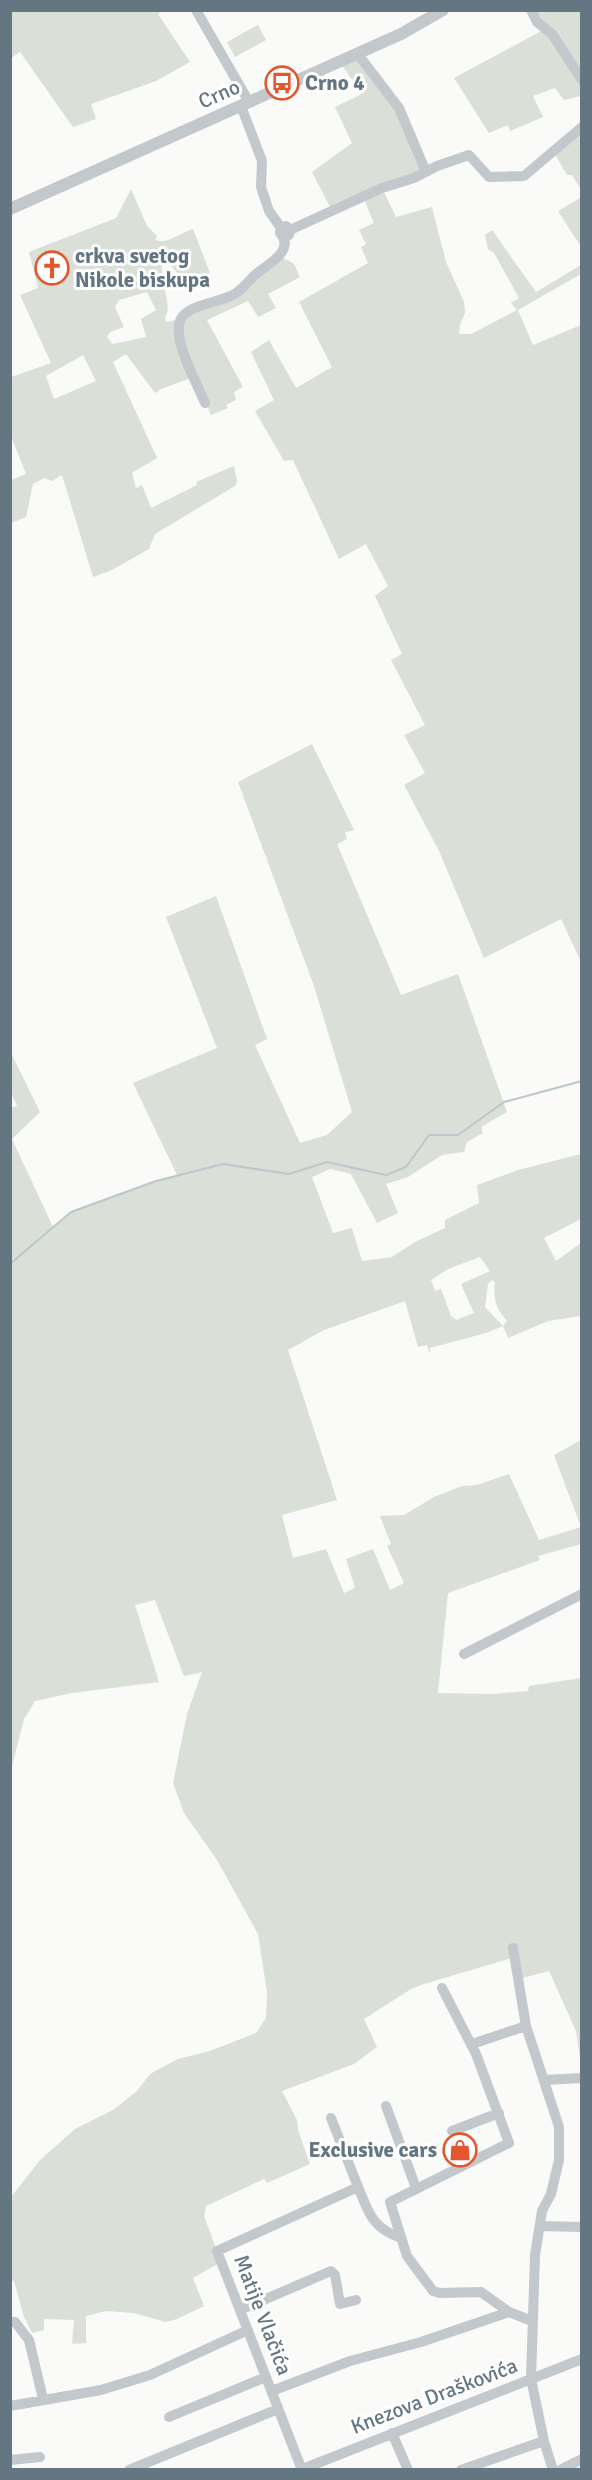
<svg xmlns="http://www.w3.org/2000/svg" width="592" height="2480" font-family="Signika,sans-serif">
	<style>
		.green { fill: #dadfd7; fill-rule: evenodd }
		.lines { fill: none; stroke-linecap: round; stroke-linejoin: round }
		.stream { stroke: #bbc7cb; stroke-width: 2 }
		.minor { stroke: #c3c8cc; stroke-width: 10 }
		.tertiary { stroke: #c3c8cc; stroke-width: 12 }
		.labels { text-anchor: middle; stroke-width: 6; stroke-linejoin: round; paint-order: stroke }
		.poi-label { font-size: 21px; font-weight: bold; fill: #657683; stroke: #fff; text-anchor: start }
		.street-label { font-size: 21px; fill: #657683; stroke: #fff }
	</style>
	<rect width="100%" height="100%" fill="#fafaf8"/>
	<path class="green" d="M10,11H162L158,14L190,62L156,81L91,104L96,119L73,127L20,52L11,58Z
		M531,11H581V96L564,100L555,88L533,96L543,117L510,131L508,125L489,133L454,78L545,29Z
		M258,25L266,40L235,57L227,42Z
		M357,53L399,108L426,172L382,188L396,217L432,207L446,262L464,302L465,313L460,325L459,334H471L517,310L511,303L519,298L494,253L488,249L485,235L492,230L536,292L581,265V274L518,310L533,345L581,325V962L561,919L484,958L439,851L404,785L425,773L404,735L425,725L391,660L402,654L375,596L388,586L366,544L339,559L293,460L284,461L255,411L274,400L251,352L269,340L296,388L332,367L299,302L368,263L361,247L366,244L359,230L374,223L363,197L332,211L312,172L352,143L335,107L362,94L339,61Z
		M581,127V190L572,175H567L553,151Z
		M131,189L147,226L157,236L155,240C168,245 181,232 193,229L210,273L190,280L180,276L168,262H163C157,277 174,307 165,317L166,322L181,319L235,294L280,256L294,264L300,277L268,294L276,308L258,317L248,301L207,320L243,387L234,392L236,400L226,405L228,408L211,415L194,377L161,389L155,393L126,354L113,362L157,458L132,473L136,488L142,485L151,508L197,485L196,482L234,466L237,481L235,486L155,534L149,549L112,570L93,577L62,475L52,481L44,478L33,484L26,517L11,523V480L26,474L11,436V377L51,363L20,295L38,288L29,252L116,218ZM147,292L156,310L141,319L146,337L112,344L107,337L110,332L124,327L115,307L119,300ZM83,355L96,381L54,399L46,376Z
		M580,198L582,201L581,247L558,211Z
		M312,744L354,830L345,832L347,839L337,844L401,995L458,974L507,1112L481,1127L483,1133L467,1142L464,1152L442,1155L408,1177L386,1184L398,1213L377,1223L351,1174L330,1169L312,1177L333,1233L352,1228L362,1261L392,1257L415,1242L445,1228V1220L479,1203L477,1185L518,1170L581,1154V1219L544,1238L556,1261L581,1243V1316L548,1321L508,1338L503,1326L486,1333L430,1348V1354L427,1345L418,1347L405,1301L324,1330L288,1350L337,1500L282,1515L293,1558L326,1549L344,1593L355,1588L346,1559L373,1549L390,1590L404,1583L387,1546L391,1544L380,1516L404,1515L434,1497L462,1486L477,1485L509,1474L539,1540L581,1527L554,1455L581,1440V1544L538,1556L540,1560L448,1593L438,1693L493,1694L528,1691L529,1686L581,1678V2066L576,2031L549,1971L519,1979L515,1957L424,1984L411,1989L364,2019L377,2047L354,2064L282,2091L297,2120L298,2130L310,2164L267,2183L264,2179L206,2206L204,2216L221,2262L193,2278L204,2306L177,2319L166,2322L134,2313L106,2311L86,2316V2343L72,2344L74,2320L44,2319V2330L32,2333L24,2317L14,2281H11V2197L40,2160L75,2129L113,2110L137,2091L150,2074L178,2059L210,2051L256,2033L266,2018L267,1992L258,1934L217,1860L184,1813L173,1783L187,1714L202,1672L184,1676L155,1600L135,1605L159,1682L72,1693L35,1701L24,1719L11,1770L10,1108L17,1106L11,1093V1053L40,1112L12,1139L53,1227L71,1212L156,1181L177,1175L133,1083L217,1048L166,917L216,896L267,1039L255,1045L300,1143L327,1135L352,1112L314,986L238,782ZM480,1257L490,1271L461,1284L474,1313L456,1320L451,1316L441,1289L435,1291L431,1280L448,1269ZM492,1280L495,1282C493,1300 496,1308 507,1321L503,1326L485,1307L488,1284Z"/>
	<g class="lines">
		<path class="stream" d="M10,1264L71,1212L156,1181L223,1164L289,1174L327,1162L386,1175L406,1167L429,1135H458L504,1102L582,1081"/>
		<path class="minor" d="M196,10L249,102
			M531,10L537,22L552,34L582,80
			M357,53L399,108L426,172
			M241,106L262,161L261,187L269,211L281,228
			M290,230L382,188L414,178L437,166L469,155L489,177L524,176L582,127
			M205,403C197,383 173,342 180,321C186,303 223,303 236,293C244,288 249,280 256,274C267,265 296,250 280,233L281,228L286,226L290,230L289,235L283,237
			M464,1654L582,1594
			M513,1948L526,2026L559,2127V2160L551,2194L542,2211L535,2255L531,2379L544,2441L553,2470
			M442,1988L476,2054L509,2143L390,2202L407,2256L433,2291L440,2293L481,2292L509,2312L532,2321
			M472,2044L526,2026
			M544,2080L582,2078
			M386,2106L416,2188
			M331,2118L358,2187
			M452,2131L499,2113
			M540,2226L582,2227
			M240,2310L331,2271L335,2275L340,2304L356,2300
			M10,2322H15L29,2340L43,2399
			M272,2391L350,2361L421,2342L509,2312
			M10,2406L101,2390L150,2375L248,2330
			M169,2417L266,2377
			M392,2433L408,2470
			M10,2460L40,2457
			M129,2470L278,2409
			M300,2470L582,2359
			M302,2470L217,2251L358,2187C369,2213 372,2228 401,2238
			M461,2470L544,2441
			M560,2470L582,2459"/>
		<path class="tertiary" d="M10,209L401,34L443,10"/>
	</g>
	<defs>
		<g id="bus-ring" transform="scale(1.725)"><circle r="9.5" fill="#fff" stroke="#e4572e" stroke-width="1.5"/><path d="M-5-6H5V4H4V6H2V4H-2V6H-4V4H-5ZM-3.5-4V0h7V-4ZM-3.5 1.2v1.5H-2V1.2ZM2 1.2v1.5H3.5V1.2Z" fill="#e4572e"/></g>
		<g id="church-ring" transform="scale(1.725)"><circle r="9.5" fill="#fff" stroke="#e4572e" stroke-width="1.5"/><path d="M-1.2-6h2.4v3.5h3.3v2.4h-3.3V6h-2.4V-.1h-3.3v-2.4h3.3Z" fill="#e4572e"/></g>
		<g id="shop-ring" transform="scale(1.725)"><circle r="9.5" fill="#fff" stroke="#e4572e" stroke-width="1.5"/><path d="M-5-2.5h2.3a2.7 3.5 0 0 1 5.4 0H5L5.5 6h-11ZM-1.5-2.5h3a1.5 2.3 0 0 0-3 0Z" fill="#e4572e"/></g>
	</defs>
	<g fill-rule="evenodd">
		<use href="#bus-ring" x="282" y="83"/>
		<use href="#church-ring" x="52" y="268"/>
		<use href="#shop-ring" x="460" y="2150"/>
	</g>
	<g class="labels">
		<g class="poi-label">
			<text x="305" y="90">Crno 4</text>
			<text x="75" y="263">crkva svetog<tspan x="75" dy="24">Nikole biskupa</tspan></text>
			<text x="437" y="2157" text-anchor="end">Exclusive cars</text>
		</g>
		<g class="street-label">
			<text transform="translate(219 94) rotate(-24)" y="7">Crno</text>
			<text transform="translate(263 2315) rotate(69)" y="7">Matije Vlačića</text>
			<text transform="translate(434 2396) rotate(-21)" y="7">Knezova Draškovića</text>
		</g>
	</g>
	<rect width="592" height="2480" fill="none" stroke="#657683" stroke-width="24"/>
</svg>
